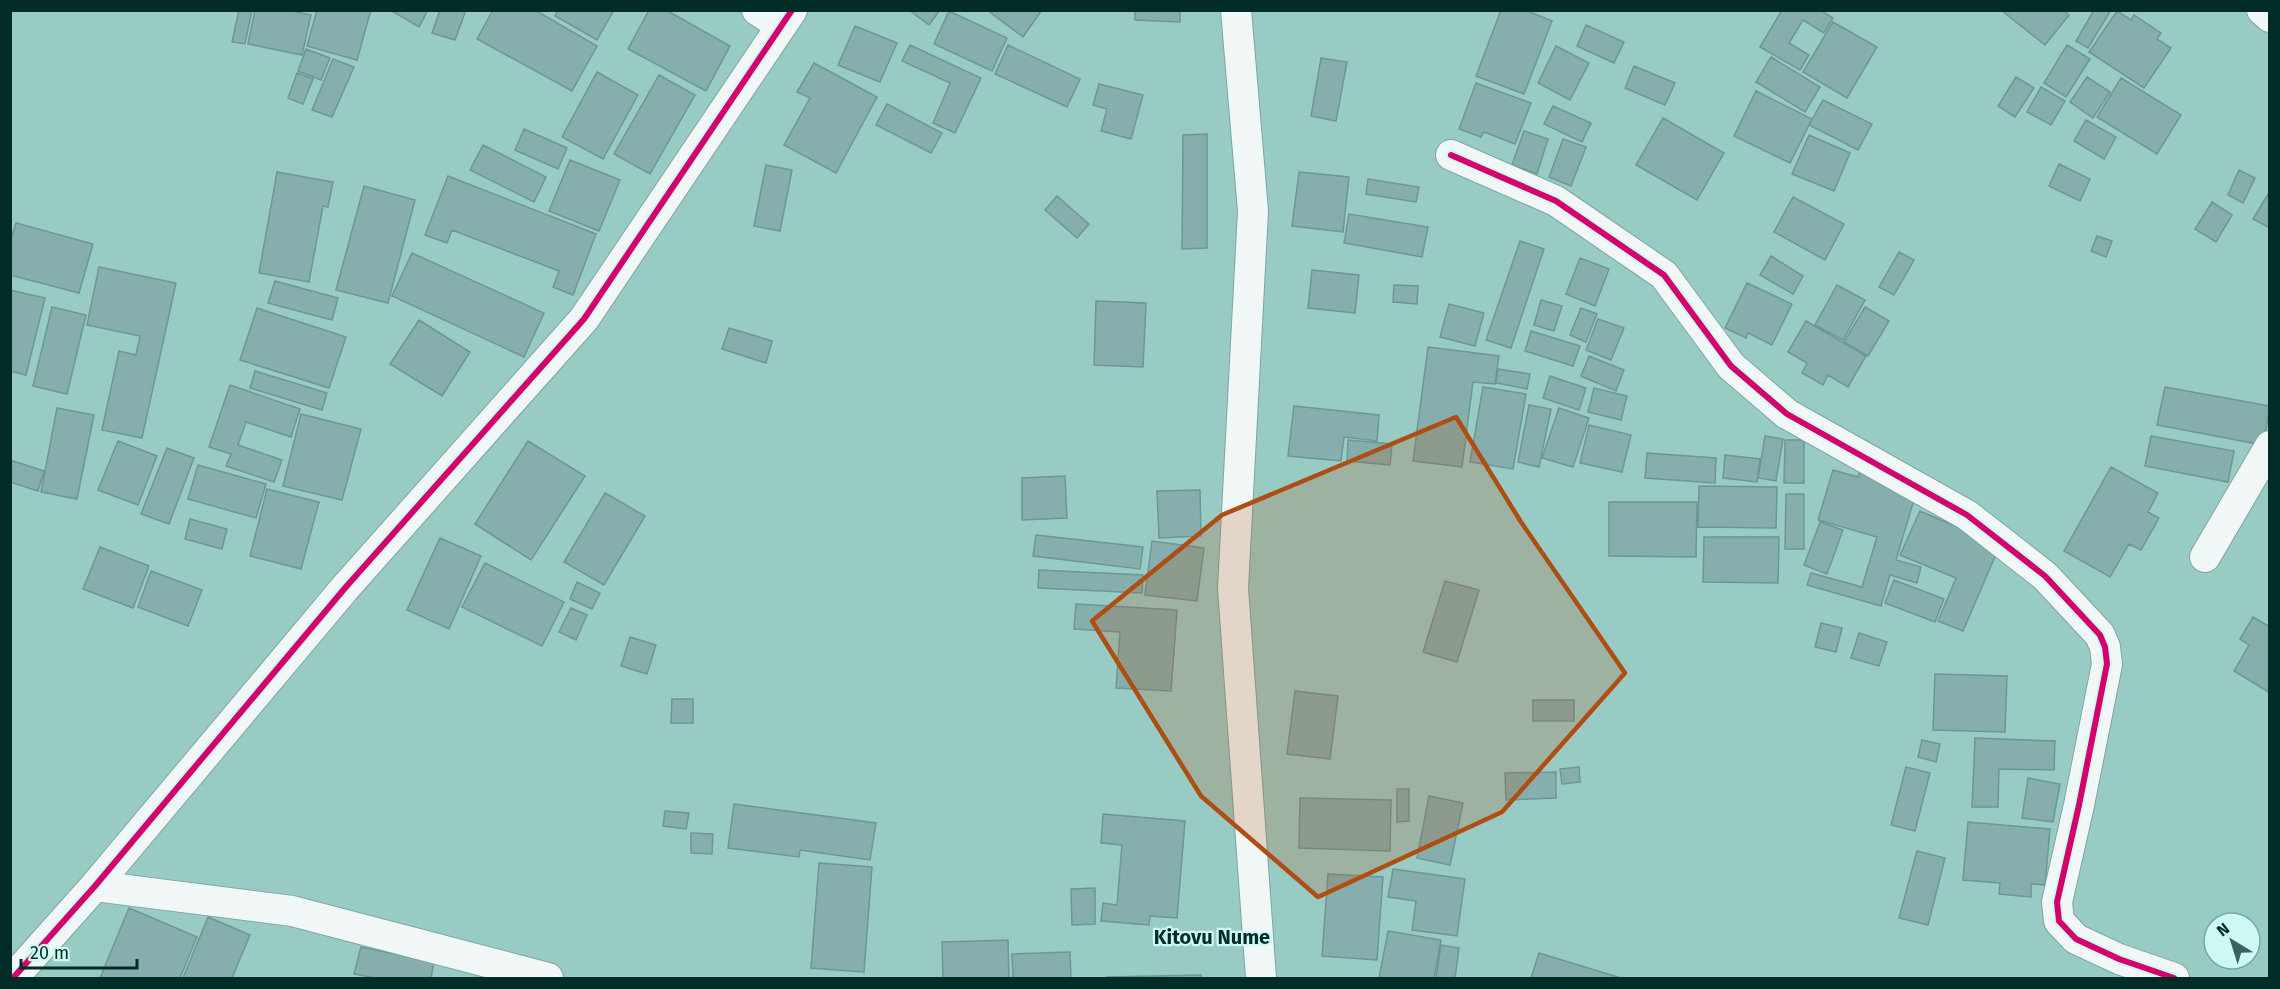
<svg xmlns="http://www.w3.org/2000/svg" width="2280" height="989" font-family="'Fira Sans',sans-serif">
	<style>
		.building { fill: #85aead; stroke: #6c9796; stroke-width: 1.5 }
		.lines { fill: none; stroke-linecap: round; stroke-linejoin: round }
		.minor-casing { stroke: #7da6a1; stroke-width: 32 }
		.minor { stroke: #f0f7f6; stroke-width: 30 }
		.cycleway-casing { stroke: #cdf9f2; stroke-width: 10 }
		.cycleway { stroke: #d6006c; stroke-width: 6 }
		.marked { fill: #ae4e13; fill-opacity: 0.2; stroke: #ae4e13; stroke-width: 4.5; stroke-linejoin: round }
		.labels { text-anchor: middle; stroke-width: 4.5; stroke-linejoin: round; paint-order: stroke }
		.quarter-label { font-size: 20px; font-weight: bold; fill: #012c28; stroke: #cdf9f2 }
	</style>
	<rect width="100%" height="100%" fill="#99cbc5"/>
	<path class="building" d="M239,10H252L245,44L232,42Z
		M255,10H287L311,15L302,55L248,44Z
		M317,10H371L357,60L307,46Z
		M390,10H428L419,27Z
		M440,10H466L455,40L432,33Z
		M493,10H535L597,46L572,91L477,39Z
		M558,10H614L597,40L555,16Z
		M649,10H666L730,46L706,91L628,49Z
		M909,10H940L929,25Z
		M987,10H1042L1023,37Z
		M1135,10H1180V22L1135,20Z
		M1501,10H1525L1552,21L1524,94L1476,76Z
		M1782,10H1820L1833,18L1824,33L1803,20L1789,43L1809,55L1800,70L1760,47Z
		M2001,10H2063L2069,15L2045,45Z
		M2094,10H2111L2088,48L2076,41Z
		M949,11L1007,38L992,71L934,44Z
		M2117,11L2131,20L2134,15L2161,33L2157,39L2171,48L2144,88L2089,52Z
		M1833,22L1877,47L1847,98L1803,72Z
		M1586,25L1624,42L1614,63L1577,46Z
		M855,26L897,43L880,82L838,65Z
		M910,45L981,78L955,133L933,123L950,83L902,61Z
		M1008,45L1080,79L1067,107L995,74Z
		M2067,45L2090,59L2066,97L2044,83Z
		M1556,46L1589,63L1570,100L1538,83Z
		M306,49L330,58L321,80L298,71Z
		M1771,57L1820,87L1805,112L1756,82Z
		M1321,58L1347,62L1336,121L1311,116Z
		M333,59L354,67L332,117L312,110Z
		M814,63L877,97L836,173L784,145L810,98L797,92Z
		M1634,66L1675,83L1665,105L1625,88Z
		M597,72L638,95L603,159L562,137Z
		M297,73L313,79L303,104L288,98Z
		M659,75L695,95L650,174L614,154Z
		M2016,77L2034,88L2015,117L1998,106Z
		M2087,77L2110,92L2093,118L2070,102Z
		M2121,78L2181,115L2157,154L2097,117Z
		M1476,83L1531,103L1515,144L1484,132L1481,137L1459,129Z
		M1099,84L1143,95L1131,139L1101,131L1107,109L1093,105Z
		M2041,87L2065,101L2051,125L2027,112Z
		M1756,91L1812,119L1790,163L1734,136Z
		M1823,100L1872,124L1858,150L1809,125Z
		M887,104L942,133L931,153L876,125Z
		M1553,106L1591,123L1582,142L1544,124Z
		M1663,118L1724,153L1697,200L1636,165Z
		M2086,120L2116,137L2104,159L2074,141Z
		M524,129L567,148L558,169L515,150Z
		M1524,131L1548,139L1537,174L1512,165Z
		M1207,134V248L1182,249L1183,135Z
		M1809,135L1850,153L1834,191L1792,174Z
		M1563,139L1586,147L1571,186L1549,177Z
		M483,145L546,177L534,202L470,170Z
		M570,160L620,180L599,231L549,211Z
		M2059,164L2090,179L2080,201L2049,186Z
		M766,165L792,170L780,231L754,226Z
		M2239,170L2255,178L2243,203L2228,195Z
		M277,172L333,182L328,207L323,206L309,282L259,273Z
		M1299,172L1349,177L1343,232L1292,226Z
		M448,176L596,234L573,295L553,287L559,271L452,230L447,243L425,235Z
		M1368,179L1419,187L1416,202L1366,194Z
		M364,186L415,200L388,303L336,290Z
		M2270,191V228L2253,219Z
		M1057,196L1089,224L1077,238L1045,210Z
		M1793,197L1844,224L1825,260L1774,232Z
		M2212,202L2232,215L2216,242L2195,229Z
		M1349,214L1428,227L1422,257L1344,243Z
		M16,223L93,244L79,293L10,275V243Z
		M2097,236L2112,241L2106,257L2091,251Z
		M1520,241L1544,249L1511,348L1486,340Z
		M1899,252L1914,260L1894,295L1879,287Z
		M412,253L544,313L524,357L392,296Z
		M1771,256L1803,276L1793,294L1760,275Z
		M1580,258L1609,269L1595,306L1566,294Z
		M99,267L176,283L142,438L102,430L119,351L136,355L140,336L87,325Z
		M1312,270L1359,275L1355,313L1308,308Z
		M275,281L338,298L332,320L268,303Z
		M1747,283L1792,304L1772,345L1748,333L1746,338L1725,328Z
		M1394,285L1418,286L1417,304L1393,302Z
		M1837,285L1865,300L1843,340L1815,325Z
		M10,290L45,298L26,375L10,371Z
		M1541,300L1562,306L1554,331L1534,325Z
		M1096,301L1146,303L1143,367L1094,365Z
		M1449,304L1484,313L1475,346L1440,337Z
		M52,307L86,315L67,394L33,386Z
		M1865,307L1889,321L1868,356L1844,342Z
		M257,308L346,337L329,388L240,360Z
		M1581,308L1597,314L1586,342L1570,335Z
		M1598,319L1624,328L1611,360L1586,350Z
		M419,320L470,352L442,396L390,364Z
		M1806,321L1866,356L1848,387L1828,375L1823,385L1802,373L1807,363L1788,352Z
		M729,328L772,341L766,363L722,349Z
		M1531,331L1580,346L1573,366L1525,351Z
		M1428,347L1499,356L1495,384L1473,382L1462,467L1413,461Z
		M1589,356L1624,370L1616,391L1581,376Z
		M1498,369L1530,374L1527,389L1496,383Z
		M255,371L327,393L322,410L250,388Z
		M1550,376L1586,388L1579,410L1543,398Z
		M230,385L300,409L291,437L246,422L238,445L282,460L274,482L226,466L231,454L209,447Z
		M1483,387L1526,394L1513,469L1470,462Z
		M2165,387L2270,406L2263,445L2157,425Z
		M1594,388L1627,396L1621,420L1588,412Z
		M1529,405L1551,409L1539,467L1518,462Z
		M1294,406L1379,415L1377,441L1344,437L1341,461L1288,456Z
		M57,408L94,415L77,499L41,492Z
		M1559,408L1589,418L1573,467L1542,458Z
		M301,414L361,429L342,500L283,486Z
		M1589,425L1631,435L1622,472L1580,463Z
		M1765,436L1783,439L1776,481L1758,478Z
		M2151,436L2234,451L2228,482L2145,466Z
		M1348,440L1392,444L1390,465L1347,461Z
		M1785,440H1804V483H1784Z
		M118,441L157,456L138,505L98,490Z
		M528,441L585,476L531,560L475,524Z
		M167,448L194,458L169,524L141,514Z
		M1647,453L1716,458L1715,483L1645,478Z
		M1725,455L1760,459L1757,482L1723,478Z
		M10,460L44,471L38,491L10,482Z
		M1862,464L1916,493L1896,560L1921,567L1917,583L1890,575L1881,606L1807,585L1811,573L1862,587L1877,537L1818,520L1833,470L1858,477Z
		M198,465L266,484L256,518L188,499Z
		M2111,467L2158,493L2148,512L2159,518L2141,550L2129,544L2110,577L2064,551Z
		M1065,476L1067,518L1022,520V478Z
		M1699,486L1777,487L1776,528L1698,527Z
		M267,489L319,502L301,569L250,556Z
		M1200,490L1201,536L1159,538L1157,491Z
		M605,493L645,516L604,585L564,562Z
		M1786,494H1804V549H1785Z
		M1609,502H1697L1696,557L1609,556Z
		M1920,511L2000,545L1963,631L1938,621L1956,578L1900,555Z
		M190,519L227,529L222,549L185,539Z
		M1820,522L1843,530L1827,574L1804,565Z
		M1036,535L1143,547L1140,569L1033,556Z
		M1704,537H1779L1778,583L1703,582Z
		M440,538L481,556L449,629L407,610Z
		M1152,541L1204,548L1197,601L1145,595Z
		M100,547L149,566L133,608L83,589Z
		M485,563L564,602L542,646L462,607Z
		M1039,570L1143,575L1142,593L1038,588Z
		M151,571L202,590L188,626L138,607Z
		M1894,580L1944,599L1935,622L1885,603Z
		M1445,581L1479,590L1457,662L1423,652Z
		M577,582L600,593L592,609L570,599Z
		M1076,604L1177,610L1171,691L1116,688L1120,632L1074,629Z
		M571,608L587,615L576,640L559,632Z
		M2253,617L2270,627V693L2234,671L2249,645L2240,639Z
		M1821,623L1842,628L1836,652L1815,647Z
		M1859,633L1887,642L1879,666L1851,658Z
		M630,637L656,645L647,674L621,666Z
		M1935,674L2007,676L2005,732L1933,730Z
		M1295,691L1338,696L1330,759L1287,754Z
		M672,699H693V723H671Z
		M1533,700H1574V721H1533Z
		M1975,738L2055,741L2054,770L1999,769L1998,807H1972Z
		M1922,740L1940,744L1936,762L1918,757Z
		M1579,767L1580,782L1562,784L1560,769Z
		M1906,767L1930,773L1915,831L1891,825Z
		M1556,772V798L1506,800L1505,773Z
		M2028,778L2060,784L2053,822L2022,818Z
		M1397,789H1409V821L1397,822Z
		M1429,796L1463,803L1450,865L1417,858Z
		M1300,798L1391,800L1390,851L1299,848Z
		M734,804L876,823L870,860L800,850L799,857L728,848Z
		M665,811L689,813L686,829L663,826Z
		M1103,814L1185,821L1177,918L1150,916L1149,925L1101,921L1103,903L1117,905L1122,845L1101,843Z
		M1968,822L2050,829L2045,885L2031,884V897L1999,894L2000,883L1963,880Z
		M691,833L713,834L712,854L691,853Z
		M1917,851L1945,858L1928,925L1899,918Z
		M819,863L872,867L864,972L811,968Z
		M1393,869L1465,879L1457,936L1412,930L1416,901L1388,897Z
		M1328,874L1383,877L1377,960L1322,956Z
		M1095,888V924L1072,925L1071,889Z
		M129,908L197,937L180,978H100Z
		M208,917L250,935L232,978H183Z
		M1388,931L1441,940L1434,978H1379Z
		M1008,940L1009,978H943L942,942Z
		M1441,945L1459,948L1455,978H1436Z
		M361,947L434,962L431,978H376L354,974Z
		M1070,952L1071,978H1013L1012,954Z
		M1539,953L1621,978H1531Z
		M1201,975V978H1107V977Z"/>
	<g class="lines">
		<g class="minor-casing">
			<path id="minor" d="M757,10L781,26
				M1236,10L1253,211L1233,588L1261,978
				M2262,10L2270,17
				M1451,155L1556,201L1664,275L1731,366L1787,414L1967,515L2045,576L2100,635L2105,647L2107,664L2079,805L2057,902L2059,921L2076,939L2119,959L2174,978
				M2205,557L2270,446
				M95,886L292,911L548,978
				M13,978L95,886L345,588L584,319L792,10"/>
		</g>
		<use href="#minor" class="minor"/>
		<g class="cycleway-casing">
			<path id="cycleway" d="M1451,155L1556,201L1664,275L1731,366L1787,414L1967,515L2045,576L2100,635L2105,647L2107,664L2079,805L2057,902L2059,921L2076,939L2119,959L2174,978
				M13,978L95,886L345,588L584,319L792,10"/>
		</g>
		<use href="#cycleway" class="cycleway"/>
	</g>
	<path class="marked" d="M1456,417L1521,522L1625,673L1502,812L1318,897L1201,796L1092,621L1222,515Z"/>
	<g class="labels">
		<g class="quarter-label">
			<text x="1212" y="944">Kitovu Nume</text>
		</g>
	</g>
	<rect width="2280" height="989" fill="none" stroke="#012c28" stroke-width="24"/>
	<g transform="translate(2232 941) rotate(322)"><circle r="28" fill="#cdf9f2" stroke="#7ba7a1" stroke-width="1.5"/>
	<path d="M0-4.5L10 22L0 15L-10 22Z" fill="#36645f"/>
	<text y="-9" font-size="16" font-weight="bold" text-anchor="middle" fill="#012c28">N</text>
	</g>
	<path d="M21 959v9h116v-9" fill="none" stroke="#012c28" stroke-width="3"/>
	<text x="30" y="959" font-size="18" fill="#012c28" stroke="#cdf9f2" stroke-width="4.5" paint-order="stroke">20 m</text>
</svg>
